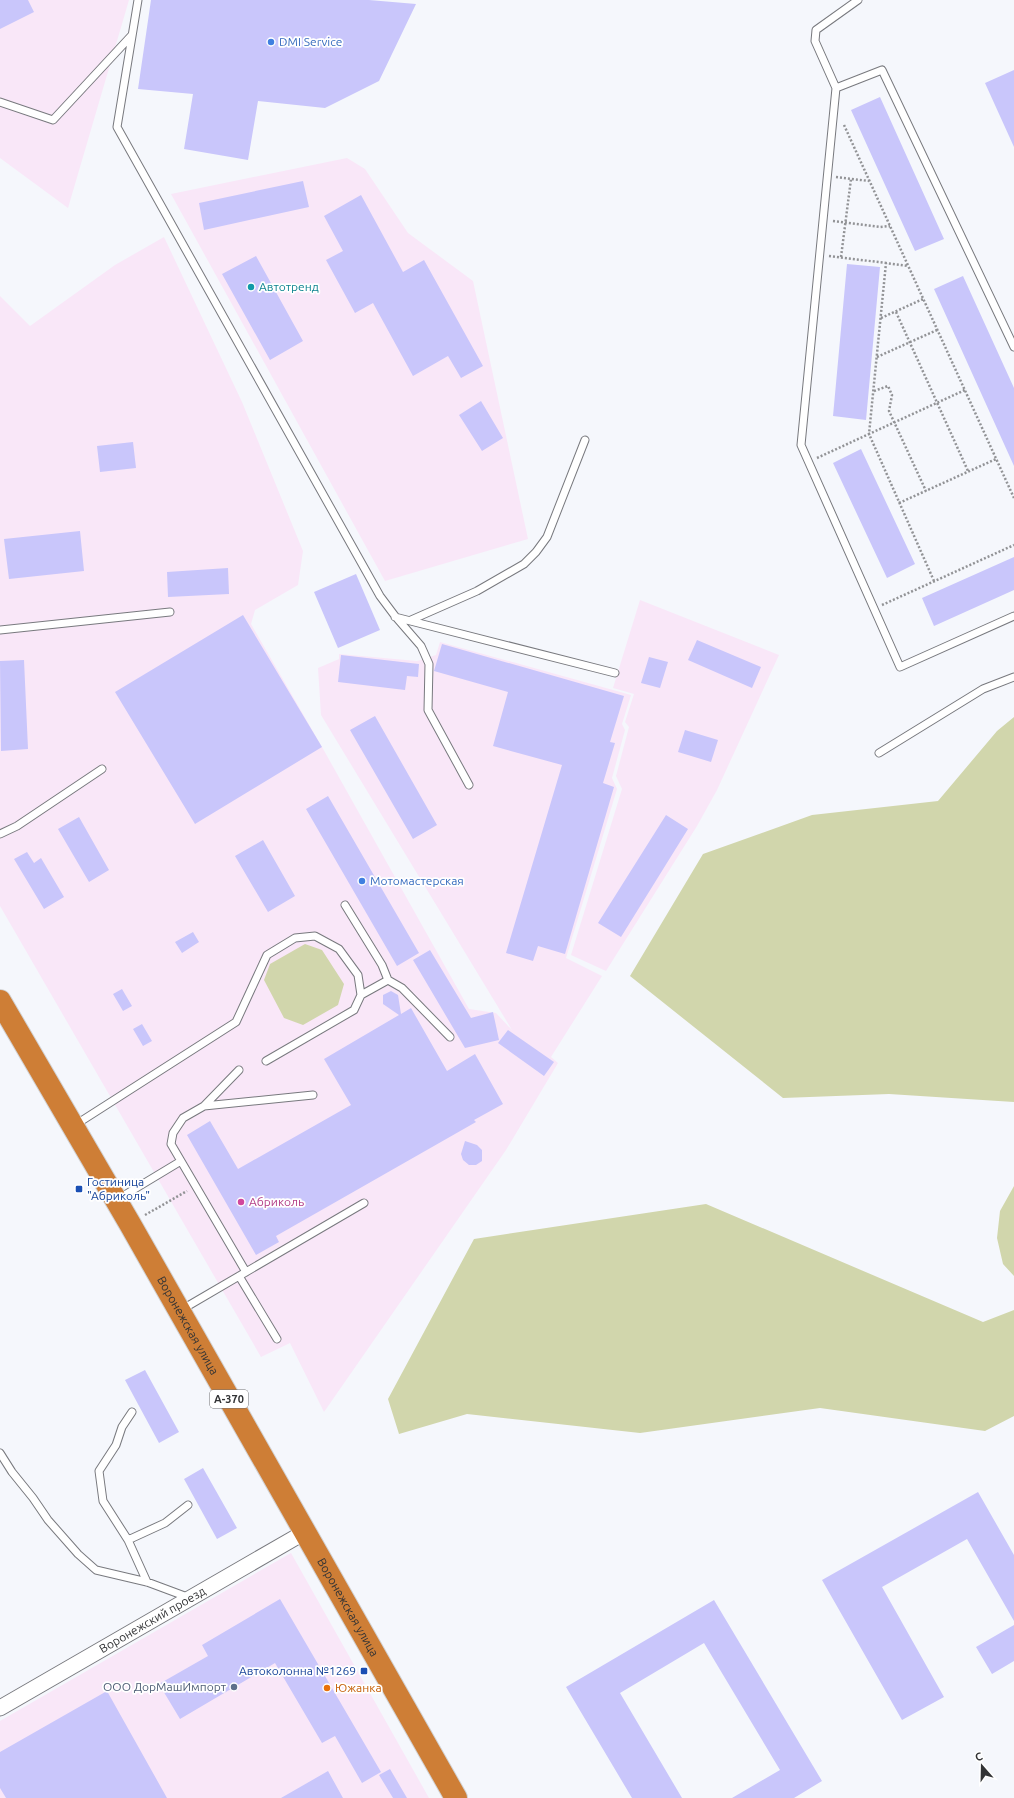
<svg xmlns="http://www.w3.org/2000/svg" width="1014" height="1798" font-family="Ubuntu,sans-serif">
	<style>
		.industrial { fill: #f9e7f8 }
		.green { fill: #d1d6ac }
		.building { fill: #c9c6fb }
		.lines { fill: none; stroke-linecap: round; stroke-linejoin: round }
		.lane-casing { stroke: #78797e; stroke-width: 9 }
		.street-casing { stroke: #78797e; stroke-width: 17 }
		.highway-casing { stroke: #d2d2d3; stroke-width: 24 }
		.path { stroke: #929396; stroke-width: 2.5; stroke-dasharray: 2 2; stroke-linecap: butt }
		.lane { stroke: #fff; stroke-width: 7 }
		.street { stroke: #fff; stroke-width: 15 }
		.highway { stroke: #ce7e36; stroke-width: 22 }
		.shop-dot { fill: #3f7fe0; stroke: #fff; stroke-width: 1.5 }
		.culture-dot { fill: #0f9aa8; stroke: #fff; stroke-width: 1.5 }
		.transit-dot { fill: #1a4fb4; stroke: #fff; stroke-width: 1.5 }
		.hotel-dot { fill: #d1479c; stroke: #fff; stroke-width: 1.5 }
		.service-dot { fill: #5c6f8a; stroke: #fff; stroke-width: 1.5 }
		.food-dot { fill: #e8710a; stroke: #fff; stroke-width: 1.5 }
		.labels { text-anchor: middle; stroke-width: 3.5; stroke-linejoin: round; paint-order: stroke }
		.shield { fill: #fff; stroke: #707072; stroke-width: 1 }
		.shield-label { font-size: 11px; font-weight: bold; fill: #323335 }
		.shop-label { font-size: 12px; fill: #366cbe; stroke: #fff; text-anchor: start }
		.culture-label { font-size: 12px; fill: #0d838f; stroke: #fff; text-anchor: start }
		.transit-label { font-size: 12px; fill: #164399; stroke: #fff; text-anchor: start }
		.hotel-label { font-size: 12px; fill: #b23c85; stroke: #fff; text-anchor: start }
		.street-label { font-size: 12px; fill: #323335; stroke: #fff }
		.service-label { font-size: 12px; fill: #4e5e75; stroke: #fff; text-anchor: end }
		.food-label { font-size: 12px; fill: #c56008; stroke: #fff; text-anchor: start }
	</style>
	<rect width="100%" height="100%" fill="#f5f7fc"/>
	<path class="industrial" d="M0,0H129L68,208L0,158Z
		M347,158L365,169L408,233L473,281L528,539L385,581L171,194Z
		M164,237L242,402L303,551L298,585L255,610L251,624L322,747L469,1009L496,1013L512,1030L321,715L318,668L339,659V654L417,661L436,655L440,642L631,695L622,724L625,730L612,778L617,789L566,958L602,976L551,1057L558,1063L506,1150L324,1412L290,1343L261,1357L0,906V296L30,326L115,265Z
		M640,600L779,655L717,790L697,826L606,971L571,955L622,789L616,776L629,727L625,722L634,694L613,688Z
		M291,1553L429,1798H0V1721Z"/>
	<path class="green" d="M1014,717V1102L889,1094L783,1098L630,976L703,854L812,815L938,801L997,731Z
		M305,944L322,950L344,984L338,1005L303,1025L284,1018L264,980L270,964Z
		M1014,1186V1276L1003,1264L997,1238L1000,1211Z
		M706,1204L983,1322L1014,1310V1416L985,1431L820,1408L640,1433L467,1414L399,1434L388,1399L474,1239Z"/>
	<path class="building" d="M0,0H28L34,12L0,29Z
		M151,0H369L416,4L379,81L325,108L258,101L248,160L184,149L193,94L138,89Z
		M1014,70V147L985,83Z
		M880,97L944,239L915,251L851,110Z
		M303,181L309,207L204,230L199,203Z
		M361,195L403,272L424,260L483,366L461,378L448,356L413,376L373,303L355,313L326,260L343,251L324,216Z
		M256,256L303,341L270,360L222,274Z
		M847,264L880,267L866,420L833,416Z
		M963,276L1014,388V466L934,289Z
		M481,401L503,438L482,451L459,415Z
		M133,442L136,468L100,472L97,446Z
		M861,449L915,564L887,578L833,463Z
		M80,531L84,571L9,579L4,539Z
		M1014,557V590L934,626L922,598Z
		M228,568L229,594L168,597L167,572Z
		M356,574L380,630L338,648L314,592Z
		M243,615L322,747L195,824L115,692Z
		M697,640L761,667L752,688L688,660Z
		M442,644L624,696L610,742L615,743L603,783L614,787L565,954L538,946L533,961L506,953L562,765L493,746L508,692L434,671Z
		M341,655L419,664L418,677L407,676L405,690L338,682Z
		M649,657L668,662L660,688L641,683Z
		M24,660L28,749L1,751L0,661Z
		M375,716L437,825L413,839L350,730Z
		M685,730L718,740L711,762L678,752Z
		M328,796L419,953L397,966L306,809Z
		M666,815L688,829L621,937L598,923Z
		M79,817L109,870L89,882L58,829Z
		M263,840L295,896L268,912L235,856Z
		M27,852L34,863L41,858L64,897L44,909L14,859Z
		M193,932L199,942L182,953L175,942Z
		M430,950L471,1018L493,1012L499,1040L465,1048L413,960Z
		M122,989L132,1006L123,1011L113,994Z
		M391,991L398,995L401,1014L411,1008L447,1071L475,1054L503,1104L474,1120L476,1122L276,1236L279,1242L256,1255L187,1135L210,1121L238,1169L351,1105L324,1059L399,1015L383,1004V995Z
		M142,1024L152,1041L143,1046L133,1029Z
		M508,1030L554,1062L544,1076L498,1043Z
		M465,1141L477,1145L482,1150V1161L476,1165H469L463,1160L461,1154Z
		M145,1370L179,1432L159,1443L125,1380Z
		M203,1468L237,1528L217,1539L184,1479Z
		M978,1492L1014,1555V1621L967,1539L882,1587L944,1697L902,1720L822,1580Z
		M280,1599L381,1772L362,1783L335,1736L322,1743L275,1663L180,1719L159,1684L208,1656L202,1645Z
		M714,1600L822,1781L794,1798H732L780,1770L704,1643L620,1693L682,1798H632L566,1687Z
		M1014,1625V1661L992,1674L976,1647Z
		M107,1691L167,1798H6L0,1788V1752Z
		M390,1769L407,1798H393L379,1775Z
		M328,1771L343,1798H281Z"/>
	<g class="lines">
		<g class="lane-casing">
			<path id="lane" d="M138,0L117,127L380,596L395,616L421,646L429,664L428,710L469,785
				M858,0L816,30L815,41L836,88L801,445L900,667L1014,616
				M836,88L882,70L1014,347
				M0,102L53,120L132,35
				M395,617L615,673
				M411,620L477,591L524,564L536,552L547,537L585,440
				M0,630L170,612
				M879,753L983,689L1014,677
				M0,834L17,826L102,769
				M345,905L382,965L388,980
				M266,1061L354,1010L361,995L388,980L402,988L450,1037
				M204,1106L239,1070
				M75,1125L236,1022L267,955L295,938L315,936L339,949L358,975L361,995
				M118,1199L181,1161
				M246,1272L171,1144L173,1133L183,1118L204,1106L313,1095
				M239,1276L277,1339
				M181,1310L364,1203
				M132,1412L122,1427L116,1445L99,1471L103,1501L128,1540L147,1582
				M0,1453L12,1472L33,1498L48,1520L78,1554L96,1570L147,1582L190,1598
				M128,1540L165,1523L188,1505"/>
		</g>
		<g class="street-casing">
			<g id="street">
				<path id="s1" d="M0,1708L305,1532"/>
			</g>
		</g>
		<g class="highway-casing">
			<g id="highway">
				<path id="s2" d="M0,1001L130,1224L456,1798"/>
			</g>
		</g>
		<path class="path" d="M844,125L1014,498
			M836,177L869,181
			M833,221L880,227L890,226
			M829,256L886,263
			M841,257L851,179
			M896,312L968,471
			M881,318L923,299
			M877,357L937,330
			M874,391L888,386L892,395L889,411L926,491
			M817,458L869,434L886,263L908,266
			M899,503L996,459
			M934,581L869,434L965,390
			M882,605L1014,545
			M145,1215L187,1191"/>
		<use href="#lane" class="lane"/>
		<use href="#street" class="street"/>
		<use href="#highway" class="highway"/>
	</g>
	<g class="shop-dot">
		<circle cx="271" cy="42" r="4"/>
		<circle cx="362" cy="881" r="4"/>
	</g>
	<circle class="culture-dot" cx="251" cy="287" r="4"/>
	<g class="transit-dot">
		<rect x="75" y="1185" width="8" height="8" rx="2"/>
		<rect x="360" y="1667" width="8" height="8" rx="2"/>
	</g>
	<circle class="hotel-dot" cx="241" cy="1202" r="4"/>
	<circle class="service-dot" cx="234" cy="1687" r="4"/>
	<circle class="food-dot" cx="327" cy="1688" r="4"/>
	<g class="labels">
		<rect class="shield" x="210" y="1390" width="38" height="18" rx="3"/>
		<g class="shield-label">
			<text x="229" y="1403">А-370</text>
		</g>
		<g class="shop-label">
			<text x="279" y="46">DMI Service</text>
			<text x="370" y="885">Мотомастерская</text>
		</g>
		<g class="culture-label">
			<text x="259" y="291">Автотренд</text>
		</g>
		<g class="transit-label">
			<text x="87" y="1186">Гостиница<tspan x="87" dy="14">"Абриколь"</tspan></text>
			<text x="356" y="1675" text-anchor="end">Автоколонна №1269</text>
		</g>
		<g class="hotel-label">
			<text x="249" y="1206">Абриколь</text>
		</g>
		<g class="street-label">
			<text dy="4" stroke="none"><textPath href="#s2" startOffset="375">Воронежская улица</textPath></text>
			<text dy="4" stroke="none"><textPath href="#s2" startOffset="699">Воронежская улица</textPath></text>
			<text dy="4" stroke="none"><textPath href="#s1" startOffset="176">Воронежский проезд</textPath></text>
		</g>
		<g class="service-label">
			<text x="226" y="1691">ООО ДорМашИмпорт</text>
		</g>
		<g class="food-label">
			<text x="335" y="1692">Южанка</text>
		</g>
	</g>
	<g transform="translate(982 1766) rotate(340)" stroke="#ffffff" stroke-width="3" paint-order="stroke">
	<path d="M0-3L7 15L0 10L-7 15Z" fill="#323335"/>
	<text y="-6" font-size="11" font-weight="bold" text-anchor="middle" fill="#323335">С</text>
	</g>
</svg>
